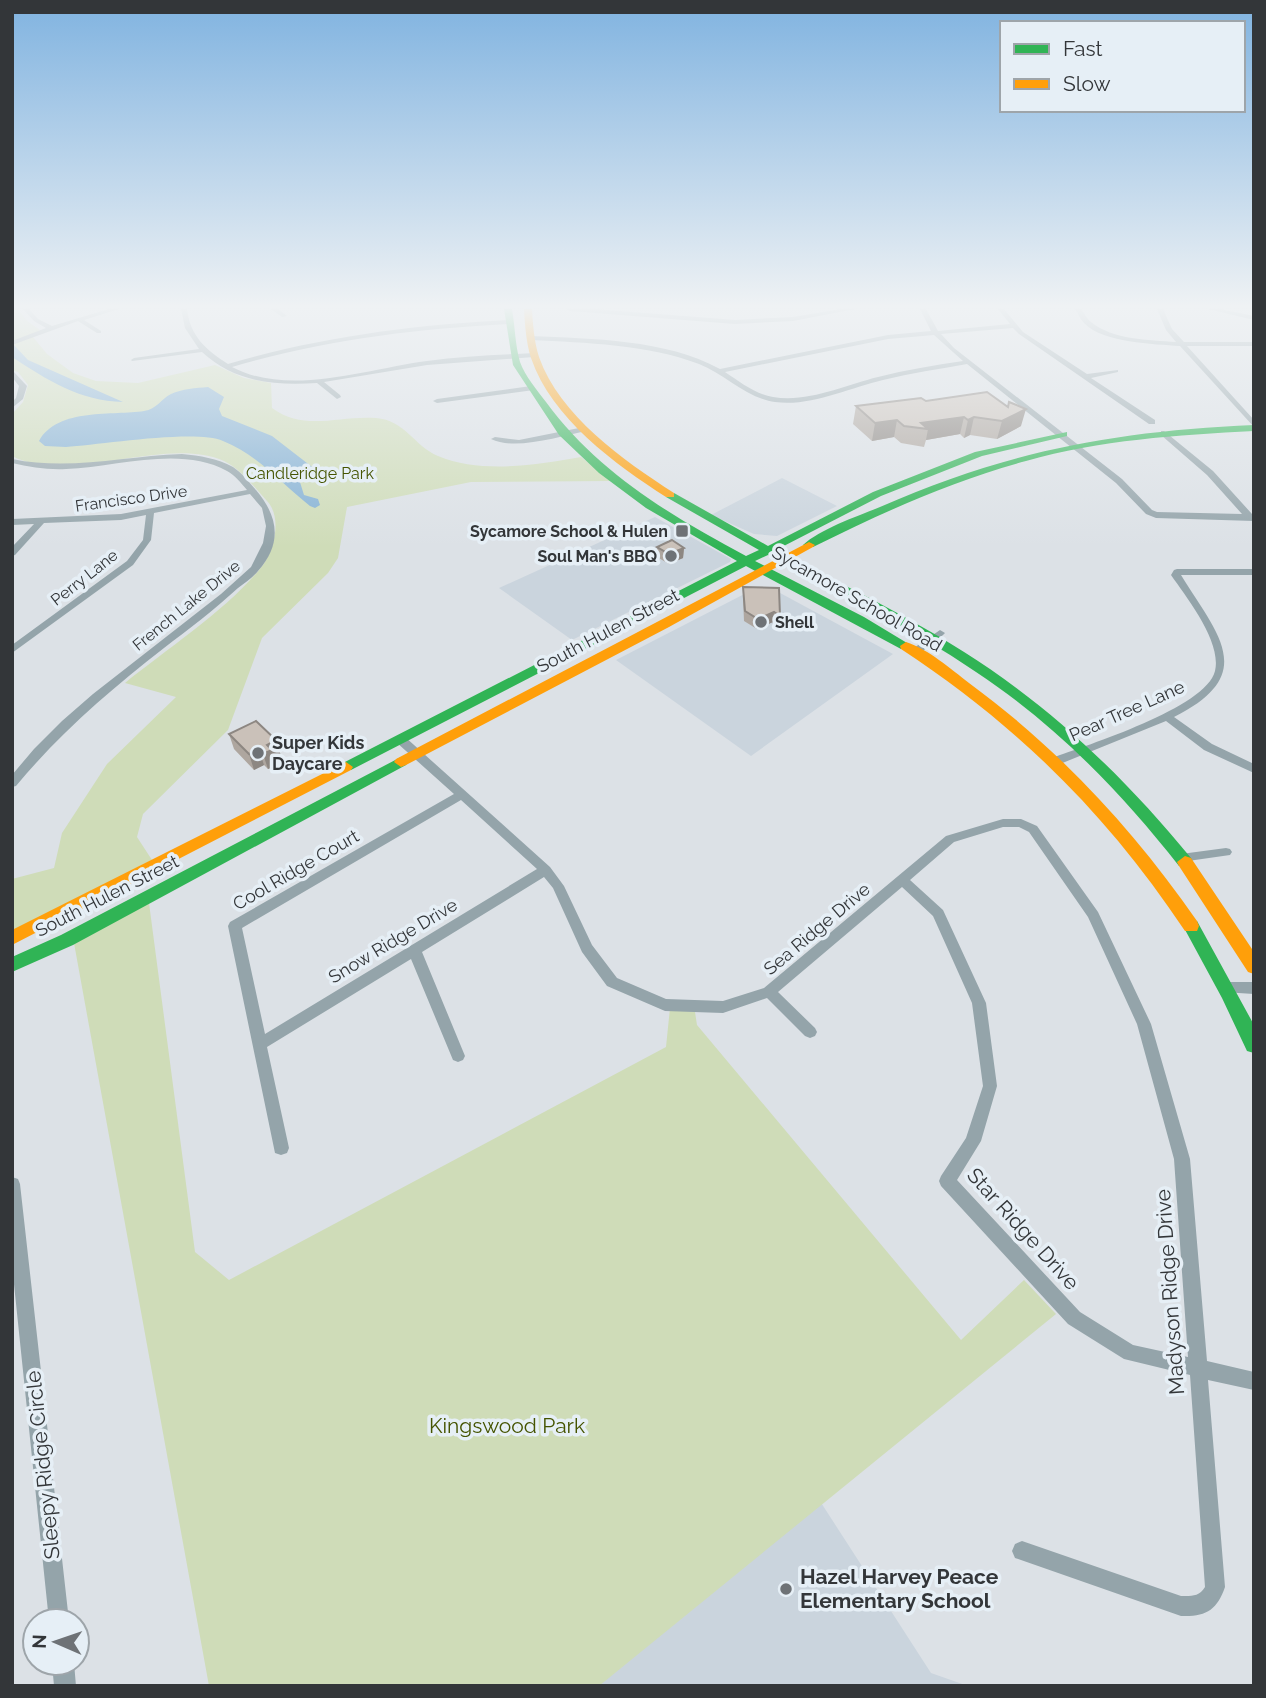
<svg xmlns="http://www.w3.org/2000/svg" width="1266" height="1698" font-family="Raleway,sans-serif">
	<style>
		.built { fill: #cad4dd }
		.green { fill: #cfdcb8 }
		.water { fill: #84b1d4 }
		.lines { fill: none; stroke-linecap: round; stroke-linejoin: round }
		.street { fill: #94a4aa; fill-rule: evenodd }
		.fast { fill: #30b455; fill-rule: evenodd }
		.slow { fill: #ff9f0a; fill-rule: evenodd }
		.wall { fill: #aea69f }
		.shaded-wall { fill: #8d8782 }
		.building { fill: #cac1b9; stroke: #8d8782; stroke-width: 2 }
		.poi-dot { fill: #6e7276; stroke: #e6eff6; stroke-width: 2.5 }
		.labels { text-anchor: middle; stroke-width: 7; stroke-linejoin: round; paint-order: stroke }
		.far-park-label { font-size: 16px; fill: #455400; stroke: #e6eff6 }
		.far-street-label { font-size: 16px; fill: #333639; stroke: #e6eff6 }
		.far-poi-label { font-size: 16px; font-weight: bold; fill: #333639; stroke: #e6eff6; text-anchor: end }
		.street-label { font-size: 18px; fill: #333639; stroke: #e6eff6 }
		.poi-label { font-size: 18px; font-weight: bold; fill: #333639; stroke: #e6eff6; text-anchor: start }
		.near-street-label { font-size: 21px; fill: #333639; stroke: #e6eff6 }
		.near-park-label { font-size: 21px; fill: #455400; stroke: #e6eff6 }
		.near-poi-label { font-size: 21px; font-weight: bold; fill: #333639; stroke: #e6eff6; text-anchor: start }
	</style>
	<rect width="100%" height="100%" fill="#dce1e6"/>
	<path class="built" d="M782,478L837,506L777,536L754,534L711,515Z
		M655,517L731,559L730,562L572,640L499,588Z
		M758,587H769L893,654L751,756L616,660Z
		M818,1498L931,1673L968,1686H567Z"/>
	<path class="green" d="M12,309H18L27,321L40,330L33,337L47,354L73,373L96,381L138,383L215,365L244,378L271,383L272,408C305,432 339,415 376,418C405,420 414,446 438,456C482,474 536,465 581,457L611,481L471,482L347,507L338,558L328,573L262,638L228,730L143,814L137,837L152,860L12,931V879L54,868L62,833L107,764L176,697L125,683C167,649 231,607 263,565C275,548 282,517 267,501C254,487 241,469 224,461C165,435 69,486 12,456V414L23,402L28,385L18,372L12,370Z
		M149,903L195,1252L229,1280L666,1047L670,1008L695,1012L697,1025L961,1340L1024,1280L1056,1314L599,1686H209L74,943Z"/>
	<path class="water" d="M12,343L28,360L123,402C80,401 47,380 12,357Z
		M208,387L224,397L219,409L222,416L272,436L316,470L299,479L304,495L318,499L320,505L315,508L310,506C281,483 258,455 223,441C195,429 100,445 66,447L45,446L39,441C58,407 114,416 144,411C157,409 161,399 171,394C182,389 196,388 208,387Z"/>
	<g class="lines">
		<path class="street" d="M23,309H29L38,319L52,326L109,309H119L84,320L101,331V333H97L78,321L12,345V341L46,328L34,321Z
			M181,309H187C190,336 206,350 228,364C320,337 412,325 508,320L511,322L508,324C414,329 323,340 232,367C289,397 366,369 427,361C462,356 498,355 534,353L537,355L534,357L427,365L324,382L340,395L341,397L337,399L317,383C275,386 234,382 202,352L132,361L131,360L134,358L199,349L185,328Z
			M271,309H278L287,316L282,317Z
			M567,309H594L735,320L793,317L841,309H855L793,321L735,324L570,311Z
			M920,309H926L938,331L1010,324L998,309H1004L1023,332L1087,374L1118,370V372L1091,378L1155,420V424H1149L1019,334L1013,328L941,334L954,348L1122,479L1152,510L1157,512L1242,514L1207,475L1161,435V431H1164L1213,471L1252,514H1254V521L1156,518L1146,514L1116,483L967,364C939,369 911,373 883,380C849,388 810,407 775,402C746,398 725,374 699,364C646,344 587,343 531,340L528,338L531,336C593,339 665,339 720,369L888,335L931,331ZM934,335L963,361C934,365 906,370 878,377C845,385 808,403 773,397C755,394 740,382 725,372L888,339Z
			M1075,309H1081C1084,313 1087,319 1091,322C1113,340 1149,340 1176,342L1166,330L1157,309H1163L1172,329L1184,342H1254V346H1187L1254,420V427L1180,346C1154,344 1103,343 1084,323C1080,319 1078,313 1075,309Z
			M1208,309H1220L1254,316V320Z
			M12,370L27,386L23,399L12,408V402L16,398L19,386L12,377Z
			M531,386H534V390L437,403L433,401L437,399Z
			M584,427L588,429L587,431C560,436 515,451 491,439L495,437L519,440Z
			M182,454C200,456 217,458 233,467C242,473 249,482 256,490C278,516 283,543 258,571C253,577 245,583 238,588C214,610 189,629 164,648C110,690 60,733 16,786L12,787V775L34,749L62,721L93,694L221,594L251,567L263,543L266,526L262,508L250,494L154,513L151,540L133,565L12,653V645L127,561L143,540L146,515L121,520L44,523L15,555L12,556V547L34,524L12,525V519L121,514L247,490C241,483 235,475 227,471C181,445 116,467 66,469C48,470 30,467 12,463V459C70,471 124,456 182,454Z
			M1177,569H1254V575H1181C1217,634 1260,674 1174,717L1212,744L1254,764V773L1204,750L1166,721L1060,764H1052L1050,761L1052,758C1087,745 1206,708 1215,671C1222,642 1187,598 1171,575L1174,570Z
			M940,630L945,633L943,635L919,654H911V650Z
			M400,735L404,736L550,867L564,886L592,945L617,978L666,999L723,1001L764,988L946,836L1003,819H1021L1037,826L1098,912L1151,1024L1190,1159L1207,1361L1254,1372V1390L1208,1380L1225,1587C1217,1610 1206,1617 1181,1616L1015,1558L1012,1551L1015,1544L1022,1541L1181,1596C1191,1596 1199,1597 1205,1587L1190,1375L1124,1359L1068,1324L941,1186L939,1181L941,1176L966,1138L983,1086L972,1003L933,916L902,887L778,992L815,1028L817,1032L815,1036L810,1038L805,1036L767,998L723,1013L665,1011L607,986L582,952L553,888L544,877L422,952L465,1056L463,1060L458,1062L453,1060L411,959L267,1047L289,1148L287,1153L281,1155L275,1153L228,926L230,922L454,794L396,742L394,739ZM461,800L537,869L265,1034L242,928ZM1003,827H1019L1029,832L1088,917L1137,1024L1174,1159L1188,1357L1133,1345L1080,1312L957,1180L981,1141L997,1086L986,1003L943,910L910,880L954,842Z
			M1226,848L1230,849L1232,852L1230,855L1181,862L1175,858L1181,854Z
			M1228,982H1254V994L1223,992L1221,988L1223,984Z
			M12,1177L18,1179L20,1184L69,1621H49L12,1265Z
			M52,1663H74L76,1686H54Z"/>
		<path class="fast" d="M504,309H512C515,326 515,345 520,362C525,376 537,390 546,402C597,472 671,516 746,556L759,550L666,497V493H674L768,546L873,492L975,452L1067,432V436L982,456L881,496L776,550C849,588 923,623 990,669C1067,722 1132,786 1191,858L1193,862L1191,866H1179C1121,792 1055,724 976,672C910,627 838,592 768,555L755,561L864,617L912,646L911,649H901L746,566L351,770H341L339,767L341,764L737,561L646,508L599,473L559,435L513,365Z
			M1254,425V431C1177,435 1100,440 1026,461C951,481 882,513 813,547L803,545C820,529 858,516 880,507C1007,451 1116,431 1254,425Z
			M401,757L408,762L406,765L73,945L12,972V957L61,935Z
			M1191,920L1197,921L1254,1025V1053L1247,1051L1222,998L1183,926L1185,921Z"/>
		<path class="slow" d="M524,309H532C533,325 534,341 539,357C560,416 623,460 674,493V497H666C615,464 552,419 531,358C526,342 525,325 524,309Z
			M809,542L815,545L813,547L669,627L406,765L401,767L394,762L396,759Z
			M906,642C928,649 951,669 969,683C1059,749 1133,829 1197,921L1199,926L1197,931H1185C1107,814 1018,726 901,649L900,646Z
			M346,762L353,767L351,770L12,945V930Z
			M1185,856L1191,858L1254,952V974L1248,972L1179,866L1177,862Z"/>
	</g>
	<path class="wall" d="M926,401L1007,407L1021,426L997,439L970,435L964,438L960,434L926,440L924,447L901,443L894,437L872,441L853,424L856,406Z
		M657,547L684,548L683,558L669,564L657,557Z
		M743,587L780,616L779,626L773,622L757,629L744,621L743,597Z
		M229,734L276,740L281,756L275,759L277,765L268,769L264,765L254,770L234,749Z"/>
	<path class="shaded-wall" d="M1026,409L1021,426L997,439L1002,421Z
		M964,417L960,434L926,440L928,429L921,423Z
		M974,417L970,435L964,438L968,420Z
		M897,420L894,437L872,441L875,423Z
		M684,548L683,558L669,564V554Z
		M774,612L773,622L757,629L758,619Z
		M276,740L281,756L275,759L277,765L268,769L263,754L267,745Z
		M259,750L264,765L254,770L249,754Z"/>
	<path class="building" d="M987,392L1008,407L1009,402L1026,409L1002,421L974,417L968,420L964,417L921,423L928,429L904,426L897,420L875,423L856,406L921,398L926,401Z
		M672,540L684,548L669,554L657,547Z
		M743,587L779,588L780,616L774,612L758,619L745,611Z
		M256,721L276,740L267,745L272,750L263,754L259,750L249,754L229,734Z"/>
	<linearGradient id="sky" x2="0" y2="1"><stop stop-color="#80b3e0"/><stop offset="0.56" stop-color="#eff2f4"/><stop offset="1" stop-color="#eff2f4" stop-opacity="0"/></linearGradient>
	<rect width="1266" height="547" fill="url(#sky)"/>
	<g class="poi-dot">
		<rect x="675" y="524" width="14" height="14" rx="3.5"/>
		<circle cx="671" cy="556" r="7"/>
		<circle cx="761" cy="622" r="7"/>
		<circle cx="258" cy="753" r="7"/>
		<circle cx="786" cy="1589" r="7"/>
	</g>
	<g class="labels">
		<g class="far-park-label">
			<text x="310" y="479">Candleridge Park</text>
		</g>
		<g class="far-street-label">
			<text transform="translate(131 498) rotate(-8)" y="6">Francisco Drive</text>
			<text transform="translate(84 577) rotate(-38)" y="6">Perry Lane</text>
			<text transform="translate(186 605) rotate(-39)" y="6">French Lake Drive</text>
		</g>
		<g class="far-poi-label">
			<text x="668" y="537">Sycamore School &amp; Hulen</text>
			<text x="657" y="562">Soul Man's BBQ</text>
			<text x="775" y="628" text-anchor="start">Shell</text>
		</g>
		<g class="street-label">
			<text transform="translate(857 599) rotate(30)" y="6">Sycamore School Road</text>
			<text transform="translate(608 631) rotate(-28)" y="6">South Hulen Street</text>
			<text transform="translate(1127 711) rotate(-24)" y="6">Pear Tree Lane</text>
			<text transform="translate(296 870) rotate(-30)" y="6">Cool Ridge Court</text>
			<text transform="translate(107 896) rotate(-27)" y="6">South Hulen Street</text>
			<text transform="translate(817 929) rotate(-40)" y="6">Sea Ridge Drive</text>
			<text transform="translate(393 941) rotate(-31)" y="6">Snow Ridge Drive</text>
		</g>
		<g class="poi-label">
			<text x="272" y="749">Super Kids<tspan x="272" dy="21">Daycare</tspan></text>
		</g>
		<g class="near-street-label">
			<text transform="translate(1023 1229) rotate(48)" y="7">Star Ridge Drive</text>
			<text transform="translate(1170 1292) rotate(-94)" y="7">Madyson Ridge Drive</text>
			<text transform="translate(43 1465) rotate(-96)" y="7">Sleepy Ridge Circle</text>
		</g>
		<g class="near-park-label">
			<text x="507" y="1433">Kingswood Park</text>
		</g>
		<g class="near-poi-label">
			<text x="800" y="1584">Hazel Harvey Peace<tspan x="800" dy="24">Elementary School</tspan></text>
		</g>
	</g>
	<rect width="1266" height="1698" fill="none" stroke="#333639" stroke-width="28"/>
	<rect x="1000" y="21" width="245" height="91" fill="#e6eff6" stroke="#9ea5aa" stroke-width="2"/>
	<rect x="1014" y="44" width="35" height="10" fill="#30b455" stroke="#9ea5aa" stroke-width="2"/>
	<text x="1063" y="56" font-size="21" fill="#333639">Fast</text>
	<rect x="1014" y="79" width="35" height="10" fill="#ff9f0a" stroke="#9ea5aa" stroke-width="2"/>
	<text x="1063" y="91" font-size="21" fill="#333639">Slow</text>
	<g transform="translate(56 1642) rotate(272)"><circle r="33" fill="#e6eff6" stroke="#9ea5aa" stroke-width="2"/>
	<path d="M0-5L12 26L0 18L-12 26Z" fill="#6e7276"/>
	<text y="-10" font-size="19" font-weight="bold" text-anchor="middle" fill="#333639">N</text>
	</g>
</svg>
